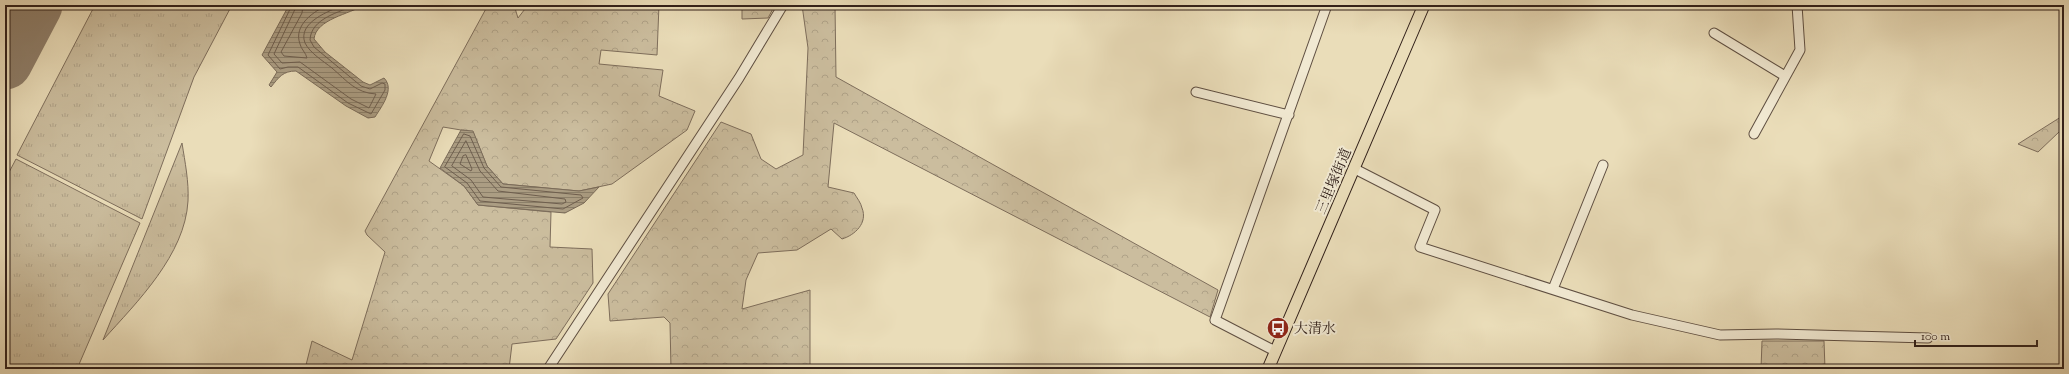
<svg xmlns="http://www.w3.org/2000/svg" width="2069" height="374" font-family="'Sorts Mill Goudy','Noto Serif JP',serif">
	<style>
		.grass { fill: url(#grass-tufts); stroke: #7e6e5c }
		.forest { fill: url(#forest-crowns); stroke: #7e6e5c }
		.water { fill: url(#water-rules); stroke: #7a6b59 }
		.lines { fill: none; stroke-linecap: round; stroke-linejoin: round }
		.shore { stroke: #6e5e4e; stroke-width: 1 }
		.runway { stroke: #8e7e6a; stroke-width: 55 }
		.minor-casing { stroke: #5f4f42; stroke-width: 11 }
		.major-casing { stroke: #31201a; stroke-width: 13 }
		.minor { stroke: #f1e9d2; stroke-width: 9 }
		.major { stroke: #eaddb9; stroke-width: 11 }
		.labels { text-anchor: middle; stroke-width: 4; stroke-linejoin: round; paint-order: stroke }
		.street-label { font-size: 14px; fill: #31201a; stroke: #f1e9d2 }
		.poi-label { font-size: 14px; fill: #31201a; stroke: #f1e9d2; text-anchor: start }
	</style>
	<defs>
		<pattern id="grass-tufts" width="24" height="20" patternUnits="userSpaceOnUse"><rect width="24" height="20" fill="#cbbd9e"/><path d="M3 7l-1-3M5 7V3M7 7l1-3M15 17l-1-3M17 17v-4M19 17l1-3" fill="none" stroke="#afa288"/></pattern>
		<pattern id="forest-crowns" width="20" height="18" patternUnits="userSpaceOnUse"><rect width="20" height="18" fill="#cbbd9e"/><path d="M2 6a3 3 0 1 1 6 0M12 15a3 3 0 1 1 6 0" fill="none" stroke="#afa288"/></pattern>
		<pattern id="water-rules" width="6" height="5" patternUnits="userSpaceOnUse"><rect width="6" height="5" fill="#ab9d83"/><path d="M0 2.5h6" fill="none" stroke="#8c806a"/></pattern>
	</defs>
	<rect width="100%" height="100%" fill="#eaddb9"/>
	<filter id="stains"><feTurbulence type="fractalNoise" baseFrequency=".005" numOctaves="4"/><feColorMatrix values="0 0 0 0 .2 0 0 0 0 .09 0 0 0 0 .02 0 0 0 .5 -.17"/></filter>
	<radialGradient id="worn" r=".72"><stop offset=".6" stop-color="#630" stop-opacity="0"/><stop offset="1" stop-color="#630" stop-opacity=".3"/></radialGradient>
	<path class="grass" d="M95,5H232L194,77L142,219L17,155Z
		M182,143C185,162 189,182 188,201C185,255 137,302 103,340Z
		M16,159L140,223L77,369H5V180Z"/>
	<path class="forest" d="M488,5H514L518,18L528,5H659L657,55L601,50L599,64L663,70L659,96L695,111L687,130L612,184L579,191L503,184L487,166L473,132L443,127L429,161L464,186L478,205L551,212L550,247L592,249L593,283L556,339L512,344L509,369H305L312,341L352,360L385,252L367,235L365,231Z
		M742,5H775L768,18L742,19Z
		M802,5H835L836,77L1218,290L1210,317L834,123L828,187L854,193C857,198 861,203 862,208C868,223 855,235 842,239L831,229L797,250L758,253L746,280L742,309L810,290V369H671L670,323L664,317L610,321L608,294L721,122L751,134L761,159L776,169L803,155L808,48Z
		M2064,115V132H2059L2038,152L2018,144Z
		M1762,341H1824L1825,369H1761Z"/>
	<path class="water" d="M289,5H364C350,14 316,19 314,39L325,52L363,82L370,85L384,78C395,89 382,106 375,117L368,118L346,106L296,71C283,71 279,77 271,87L269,85L277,72L262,55Z
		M461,130L473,131L487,166L503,184L579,191L599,187L584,203L565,213L478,205L464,186L440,168Z"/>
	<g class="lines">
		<path class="shore" d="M292,5L268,55L280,69L288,67H298L348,103L371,114L385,90V84L382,83L370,89L361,86L314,47L310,40C311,18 340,12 356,5
			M297,5L274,54L282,63L300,62L351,99L369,108L376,94C356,93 347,81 332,68C323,61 310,53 305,43C297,22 330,11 343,5
			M303,5L302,13L281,52L284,56L307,58C306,53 301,49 300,44C293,25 314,11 328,5
			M464,134L470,136L484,168L501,187L581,195L583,198L563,209L480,201L467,183L445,167Z
			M466,141L480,171L498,191L565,199L566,202L562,204L551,203L483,197L471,180L452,166Z
			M466,155L472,169L471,171L460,164L463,156Z"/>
		<path class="runway" d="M5,62L35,5"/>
		<g class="minor-casing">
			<path id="minor" d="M1714,33L1785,76
				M1196,92L1289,115
				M1754,134L1800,50L1797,5
				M1355,169L1435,210L1420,247L1632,315L1720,335L1776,334L1928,338
				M1553,289L1603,165
				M1275,351L1215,320L1327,5
				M548,369L739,78L783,5"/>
		</g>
		<g class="major-casing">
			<path id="major" d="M1268,369L1424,5"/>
		</g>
		<use href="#minor" class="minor"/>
		<use href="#major" class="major"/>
	</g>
	<defs>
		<g id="bus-disc" transform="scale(1.15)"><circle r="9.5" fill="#8f2418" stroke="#f1e9d2"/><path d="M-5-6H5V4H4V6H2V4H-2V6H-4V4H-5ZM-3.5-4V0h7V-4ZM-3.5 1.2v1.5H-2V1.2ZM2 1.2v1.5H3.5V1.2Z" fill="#fff"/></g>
	</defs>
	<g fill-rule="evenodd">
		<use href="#bus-disc" x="1278" y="328"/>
	</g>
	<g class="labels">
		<g class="street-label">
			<text transform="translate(1333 181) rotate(-67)" y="5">三里塚街道</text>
		</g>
		<g class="poi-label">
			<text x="1294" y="333">大清水</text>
		</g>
	</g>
	<rect width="2069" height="374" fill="none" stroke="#eaddb9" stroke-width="20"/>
	<rect x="6" y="6" width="2057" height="362" fill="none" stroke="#31201a" stroke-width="2"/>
	<rect x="10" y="10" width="2049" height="354" fill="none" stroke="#31201a"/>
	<path d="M1915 340v6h122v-6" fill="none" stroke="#31201a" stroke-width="2"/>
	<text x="1921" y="340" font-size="12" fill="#31201a" stroke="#f1e9d2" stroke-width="3" paint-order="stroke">100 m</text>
	<rect width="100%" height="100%" filter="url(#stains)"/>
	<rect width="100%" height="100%" fill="url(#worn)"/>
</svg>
